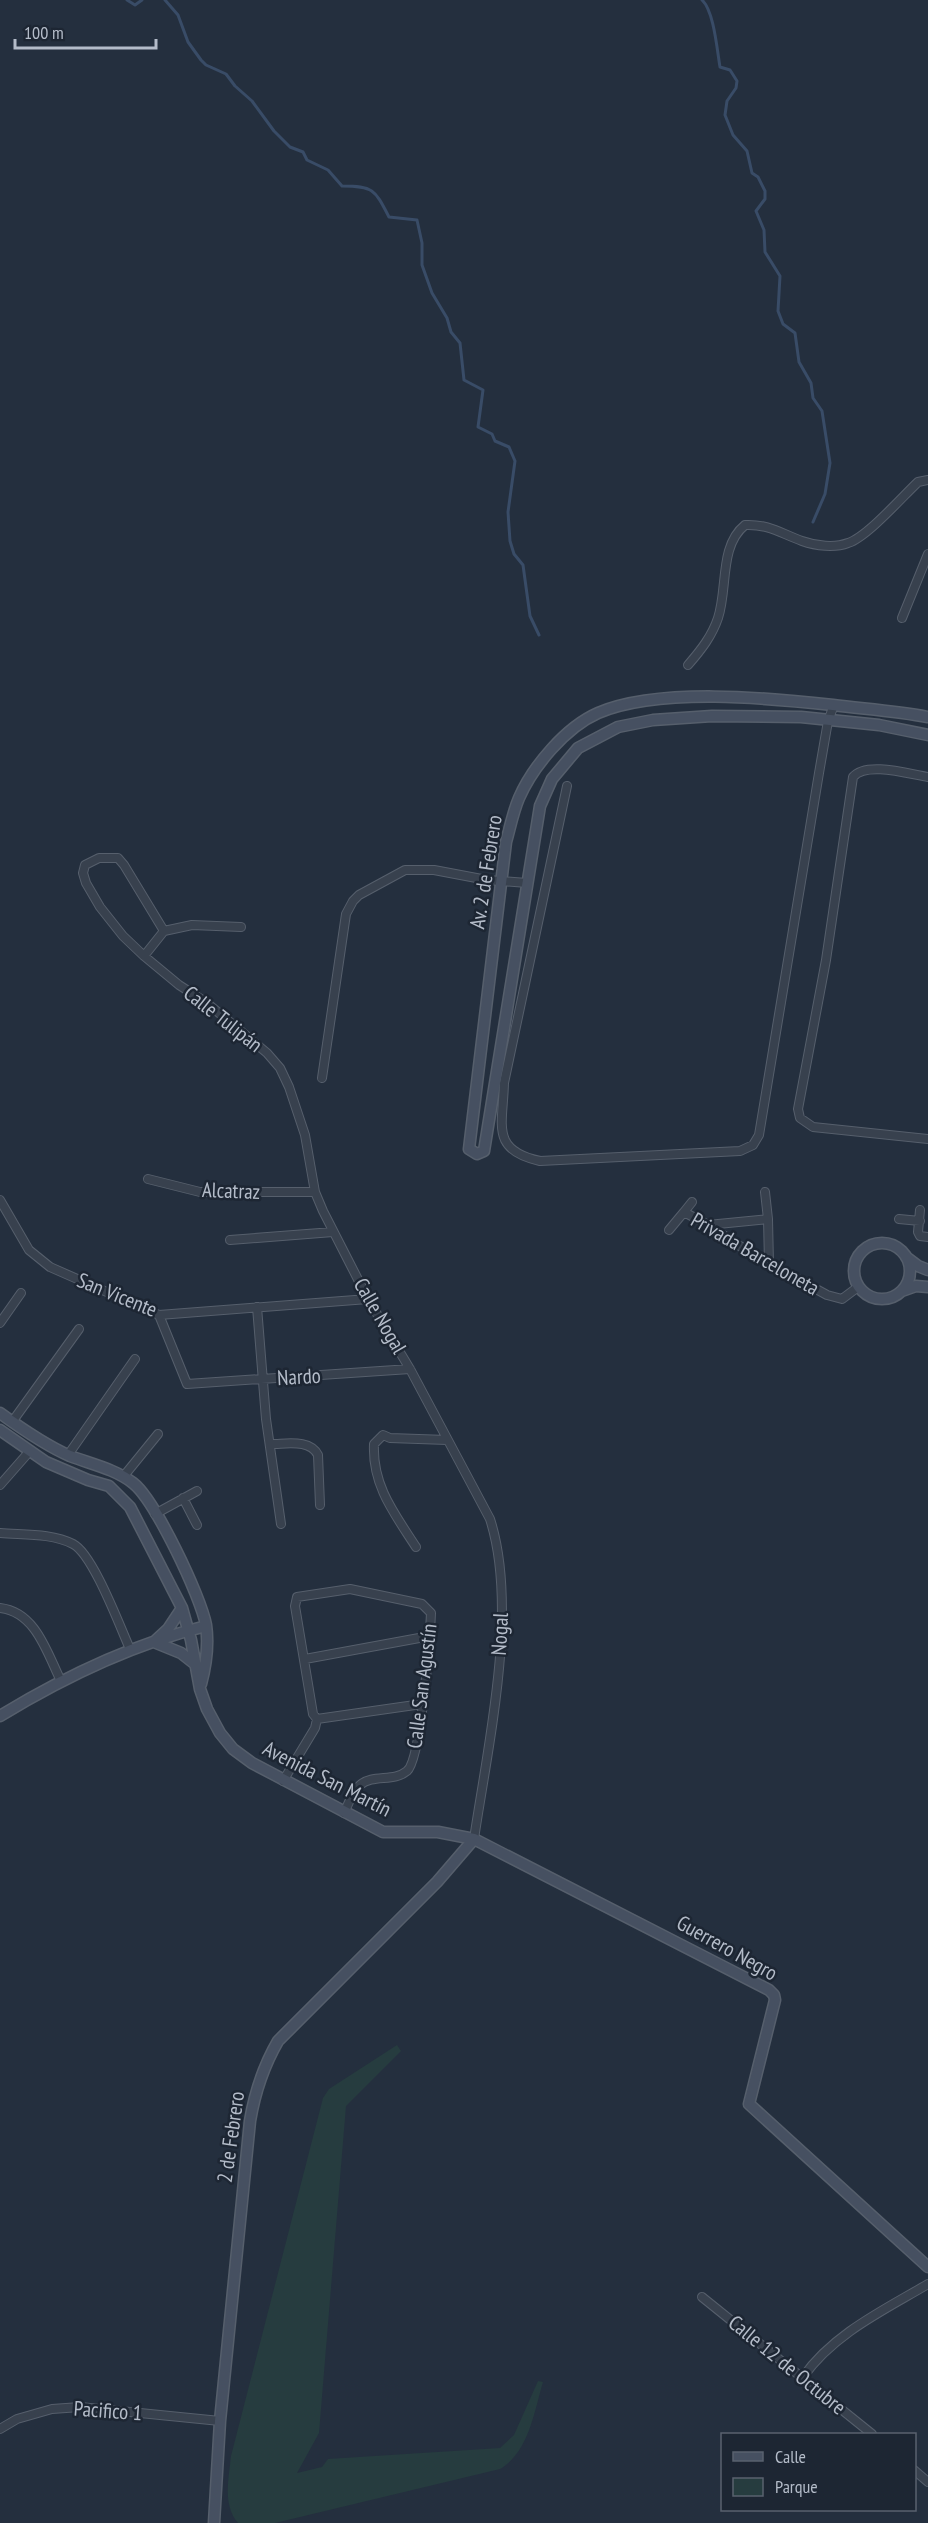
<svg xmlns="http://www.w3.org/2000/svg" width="928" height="2523" font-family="'PT Sans Narrow',sans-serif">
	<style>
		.green { fill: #263c3f }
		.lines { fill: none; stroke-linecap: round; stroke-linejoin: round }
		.stream { stroke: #394c67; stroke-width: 3 }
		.street-casing { stroke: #565f6c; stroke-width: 10 }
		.secondary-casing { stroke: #565f6c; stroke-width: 13 }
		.street { stroke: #38414e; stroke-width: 8 }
		.secondary { stroke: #465061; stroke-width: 10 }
		.labels { text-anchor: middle; stroke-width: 5; stroke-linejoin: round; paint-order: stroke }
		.street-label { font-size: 21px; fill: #b4bcc9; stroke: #1d2633 }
	</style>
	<rect width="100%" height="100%" fill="#242f3e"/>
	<path class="green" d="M397,2045L401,2051L346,2106L319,2433L297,2473L322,2467L328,2459L500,2448L514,2435L538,2381L543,2382C534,2412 529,2452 500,2469L275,2523H238C222,2504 229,2478 231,2456L323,2098L329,2089Z"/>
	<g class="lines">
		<path class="stream" d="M127,0L135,5L142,0
			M165,0L178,15L188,42L201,60L206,65L226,74L235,86L252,101L274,131L290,147L303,152L307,160L328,170L342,186C374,186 375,190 389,217L417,220L422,243V265L432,293L447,318L451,332L460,343L464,380L483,390L478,427L492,434L495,441L509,447L515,461L508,512L510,541L514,554L523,565L530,616L539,635
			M702,0C714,11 717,50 720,67L730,70L737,81L736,88L727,101L725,115L733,135L747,151L752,173L758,177L765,191V199L756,211L764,230L765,252L780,276L778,311L783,324L795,333L799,362L811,383L813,398L822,411L830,463L825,494L813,522"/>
		<g class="street-casing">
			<path id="street" d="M902,618L928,554
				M688,665C701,650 712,636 718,618C728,588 719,546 745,525C769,524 780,533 802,541C816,546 835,548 848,543C867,537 902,497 918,482L928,480
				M928,777C909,774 866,761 853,777L826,960L798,1109L800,1118L813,1127L928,1139
				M567,786L504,1083C503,1125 490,1150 540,1161L740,1151L753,1145L759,1135L819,773L828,721L834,705
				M164,931L124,865L118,858H99L85,865L83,873L86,883L100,907L123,936L144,956L179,985L207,1003L267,1053L280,1068L289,1087L305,1135L315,1192L323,1211L368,1299L410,1369L490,1519C519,1609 488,1745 474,1839
				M144,956L164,931L192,925L241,927
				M322,1078L346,914L353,901L359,895L405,870H434L487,880L527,883
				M148,1179L200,1192H315
				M765,1192L768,1219
				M0,1200L29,1250L50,1267L159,1315L368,1299
				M920,1210L918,1232L920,1236L928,1237
				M684,1212L692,1202
				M899,1219L920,1221
				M708,1225L768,1219L769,1264
				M669,1230L684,1212L708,1225L752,1254L827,1295L842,1299L858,1287
				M230,1240L333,1232
				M257,1307L266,1419L281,1524
				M159,1315L187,1384L410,1369
				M0,1323L21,1293
				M12,1422L79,1329
				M271,1444C287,1444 310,1439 318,1455L320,1505
				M68,1455L135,1359
				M123,1477L158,1434
				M0,1485L29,1452
				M183,1498L197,1525
				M155,1514L197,1491
				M0,1533C23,1535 52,1533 73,1544C93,1554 120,1627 130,1649
				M416,1547C394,1513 372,1485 374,1444L383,1435L390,1438L447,1440
				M0,1608C36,1612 47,1653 61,1681
				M305,1659L430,1636
				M317,1719L313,1714L295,1606L297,1597L350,1589L422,1604L431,1613C430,1637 421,1760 407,1771C394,1782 373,1774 360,1785C352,1792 348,1805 344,1813
				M317,1719L422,1704
				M283,1781L315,1728L317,1719
				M702,2297L872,2434
				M803,2377C833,2334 884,2310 928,2284
				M0,2429L17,2419L52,2409L80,2407L220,2421
				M914,2470L928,2482"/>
		</g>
		<g class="secondary-casing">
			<path id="secondary" d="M928,717C896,711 865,709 833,705C768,698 660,687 598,713C566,727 533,766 519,798C513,812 510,828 506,842L469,1149L477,1154L484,1151L540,806L552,779L578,748L618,727L653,720L712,716L801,717L879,725L928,735
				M854 1271a28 28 0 1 1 56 0a28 28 0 1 1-56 0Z
				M906,1257L918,1266L928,1270
				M902,1291L916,1286L928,1287
				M0,1413C22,1429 45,1445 70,1456C91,1464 115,1469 133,1483C155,1500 201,1597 206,1625C209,1645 206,1665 201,1684
				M0,1430L46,1462L88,1480L109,1486L130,1507L182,1608L191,1640L200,1689L207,1709L220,1733L233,1749L252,1763L383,1832H438L474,1839L769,1990L774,1995L775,2000L749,2104L928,2267
				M182,1608L168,1629L154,1642L181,1653L195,1664
				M0,1716C64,1677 133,1644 206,1626
				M214,2523L220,2421L250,2121C255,2091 263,2067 278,2041L437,1882L474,1839"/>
		</g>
		<use href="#street" class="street"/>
		<use href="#secondary" class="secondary"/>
	</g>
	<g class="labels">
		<g class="street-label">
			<text transform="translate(486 872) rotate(-81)" y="7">Av. 2 de Febrero</text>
			<text transform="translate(223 1019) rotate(38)" y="7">Calle Tulipán</text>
			<text transform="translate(231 1191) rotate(2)" y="7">Alcatraz</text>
			<text transform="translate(755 1254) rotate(30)" y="7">Privada Barceloneta</text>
			<text transform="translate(117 1295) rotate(22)" y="7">San Vicente</text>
			<text transform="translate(380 1316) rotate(60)" y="7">Calle Nogal</text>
			<text transform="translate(299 1377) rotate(-3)" y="7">Nardo</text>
			<text transform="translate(500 1634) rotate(-87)" y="7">Nogal</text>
			<text transform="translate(422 1686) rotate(-83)" y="7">Calle San Agustín</text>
			<text transform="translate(327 1779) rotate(27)" y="7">Avenida San Martín</text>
			<text transform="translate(727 1948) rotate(29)" y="7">Guerrero Negro</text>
			<text transform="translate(231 2137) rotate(-82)" y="7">2 de Febrero</text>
			<text transform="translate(787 2365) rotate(39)" y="7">Calle 12 de Octubre</text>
			<text transform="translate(108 2411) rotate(4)" y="7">Pacifico 1</text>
		</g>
	</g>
	<rect x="721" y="2433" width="195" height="78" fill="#1d2633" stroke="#59626f" stroke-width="1.5"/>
	<rect x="733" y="2452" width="30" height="9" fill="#465061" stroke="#59626f" stroke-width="1.5"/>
	<text x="775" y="2463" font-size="18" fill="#b4bcc9">Calle</text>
	<rect x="733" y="2478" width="30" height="18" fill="#263c3f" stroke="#59626f" stroke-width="1.5"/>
	<text x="775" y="2493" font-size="18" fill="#b4bcc9">Parque</text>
	<path d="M15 39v9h141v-9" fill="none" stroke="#b4bcc9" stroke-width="3"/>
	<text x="24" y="39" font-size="18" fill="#b4bcc9" stroke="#1d2633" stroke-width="4.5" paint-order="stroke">100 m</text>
</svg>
